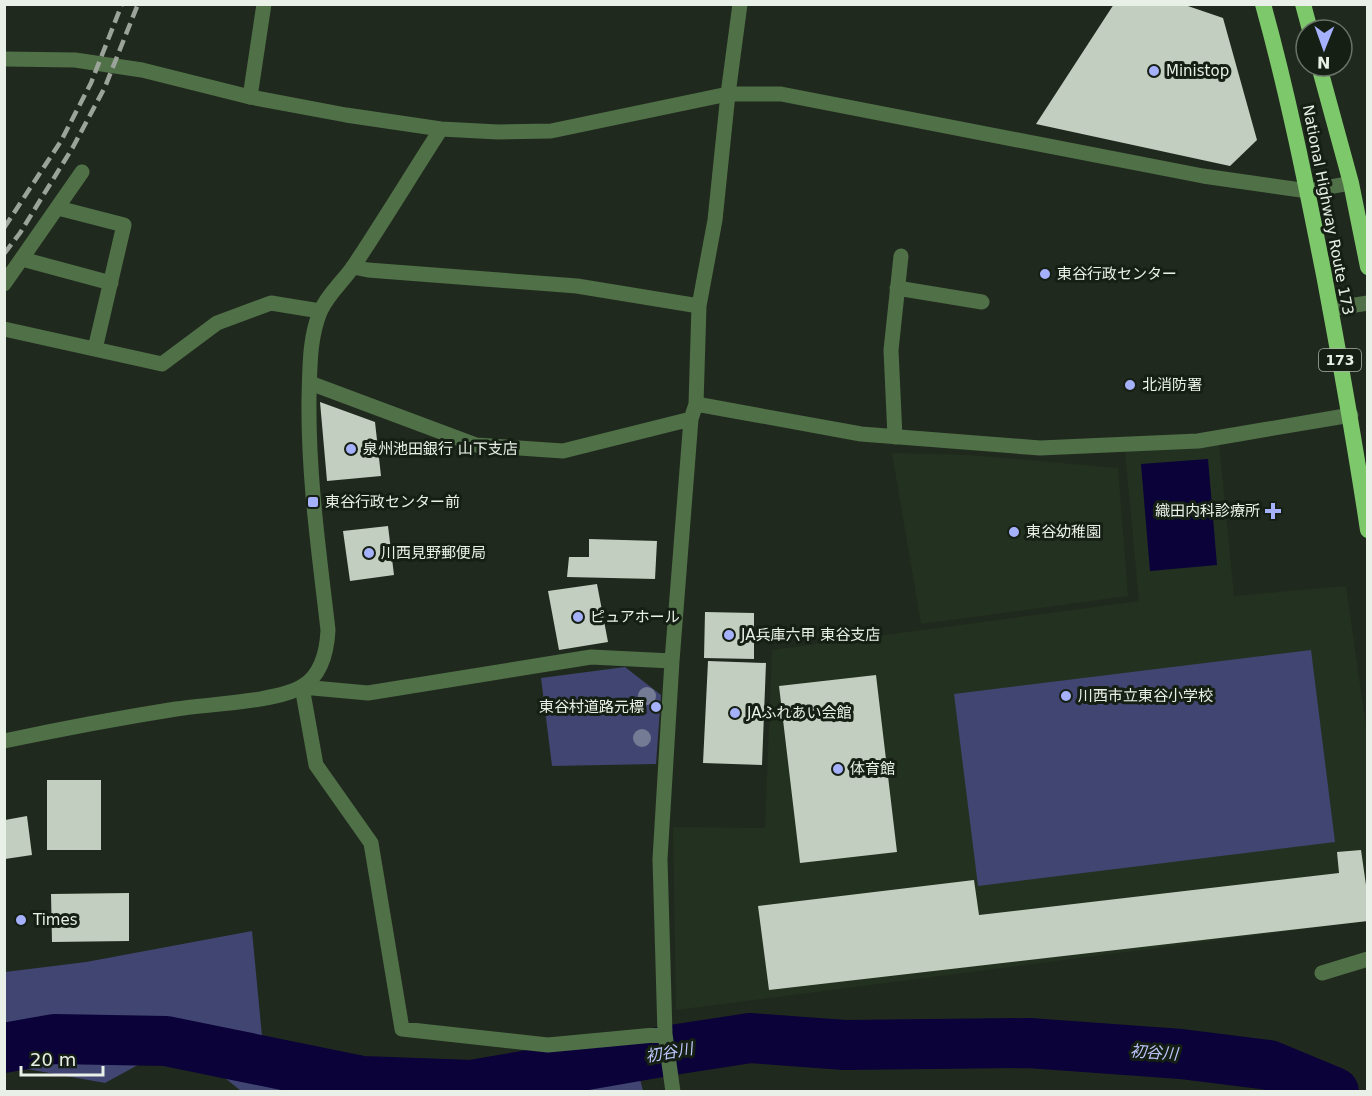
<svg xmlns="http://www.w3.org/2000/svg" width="1372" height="1096" font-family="'DejaVu Sans','Noto Sans JP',sans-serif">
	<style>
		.built { fill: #233120 }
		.green { fill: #404571 }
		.water { fill: #0a0239 }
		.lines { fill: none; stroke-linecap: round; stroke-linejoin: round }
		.river { stroke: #0a0239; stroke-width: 50 }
		.building { fill: #c2cebf }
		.minor { stroke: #507048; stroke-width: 15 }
		.tertiary { stroke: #507048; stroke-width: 15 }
		.trunk { stroke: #7ec86c; stroke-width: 16 }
		.rail { stroke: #9ba39a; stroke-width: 4.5; stroke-dasharray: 12 6; stroke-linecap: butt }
		.tree { fill: #737c94 }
		.poi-dot { fill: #a6b1fc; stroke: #161f14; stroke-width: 2 }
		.labels { text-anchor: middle; stroke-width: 6; stroke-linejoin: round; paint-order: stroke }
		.shield { fill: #161f14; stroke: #aab1a8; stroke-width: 1.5 }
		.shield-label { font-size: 14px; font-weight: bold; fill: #e9f0e8 }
		.poi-label { font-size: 15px; fill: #e9f0e8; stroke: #161f14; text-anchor: start }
		.street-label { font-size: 15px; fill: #e9f0e8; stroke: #161f14 }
		.water-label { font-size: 16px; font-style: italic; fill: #bdc6fd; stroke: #161f14 }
	</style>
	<rect width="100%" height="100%" fill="#20291d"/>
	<path class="built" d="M1219,444L1234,596L1346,586L1368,741L1367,921L676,1010L673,827L765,828L772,650L1139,601L1125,451Z
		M892,453L969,455L1118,468L1128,596L921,624Z"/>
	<path class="green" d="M1311,650L1335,842L978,886L954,694Z
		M625,667L661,695L656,764L552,766L541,678Z
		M252,931L262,1036L368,1067L385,1091H241L225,1078L147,1060L105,1083L5,1065V972L86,962Z
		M639,1075L643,1091H564Z"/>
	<path class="water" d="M1208,459L1217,565L1150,571L1141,464Z"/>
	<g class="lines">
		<path class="river" d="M4,1048L54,1039L166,1041L362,1081L472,1085L672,1050L750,1038L845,1045L1029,1043L1181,1054L1269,1065L1334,1092"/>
	</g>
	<path class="building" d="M1114,4H1182L1223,18L1257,140L1230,166L1036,124Z
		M320,402L375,422L381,476L327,481Z
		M388,526L394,575L350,581L343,531Z
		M589,539L657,541L655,579L567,577L569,557H589Z
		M597,584L608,642L559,650L548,591Z
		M705,612L754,613V659L704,658Z
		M708,661L766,663L762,765L703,763Z
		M876,675L897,852L800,863L779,686Z
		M47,780H101V850H47Z
		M27,816L32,855L5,859V820Z
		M1361,850L1368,899V921L769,990L758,906L974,880L979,915L1339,873L1337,852Z
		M129,893V941L52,942L51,894Z"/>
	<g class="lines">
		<path class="minor" d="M250,97L264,4
			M58,208L124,225L95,349
			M22,259L111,283
			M353,267L368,270L577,286L699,306
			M4,284L82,172
			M897,288L982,302
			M1330,309L1368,303
			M4,329L162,364L217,323L271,303L320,311
			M310,383L476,445L563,451L691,419
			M696,404L861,434L1040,448L1198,441L1351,415
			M895,437L891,350L901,256
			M672,661L691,419L696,404L699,306L715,220L728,94L740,4
			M1322,973L1368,959
			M665,1034L548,1045L402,1029L371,843L316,765L302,687L368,693L591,657L672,661L660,859L665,1034L673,1092"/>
		<path class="tertiary" d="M4,59L75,60L142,70L250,97L346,115L441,129L498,132L551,131L728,94H781L1203,176L1308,191L1351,183
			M4,741C61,729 119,718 176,709C209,704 277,702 303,686C322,674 327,651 328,630C319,552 308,476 309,398C310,369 309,339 320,312C328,293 344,281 355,264C384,220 412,174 441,129"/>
		<path class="trunk" d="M1263,4C1288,94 1306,184 1324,275C1340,360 1355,444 1368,530
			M1303,4L1310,30
			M1319,66L1351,183L1368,267"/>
		<path class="rail" d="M4,228L61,141L91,83L122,4
			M4,254L20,233L73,147L105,87L138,4"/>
	</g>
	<g class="tree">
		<circle cx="647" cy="696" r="9"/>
		<circle cx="642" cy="738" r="9"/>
	</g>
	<g class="poi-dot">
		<circle cx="1154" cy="71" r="6"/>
		<circle cx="1045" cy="274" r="6"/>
		<circle cx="1130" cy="385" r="6"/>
		<circle cx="351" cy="449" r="6"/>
		<rect x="307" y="496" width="12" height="12" rx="3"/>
		<path d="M1270 502h6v6h6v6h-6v6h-6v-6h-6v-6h6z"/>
		<circle cx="1014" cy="532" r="6"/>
		<circle cx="369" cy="553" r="6"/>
		<circle cx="578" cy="617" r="6"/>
		<circle cx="729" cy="635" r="6"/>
		<circle cx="1066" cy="696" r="6"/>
		<circle cx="656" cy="707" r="6"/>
		<circle cx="735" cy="713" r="6"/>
		<circle cx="838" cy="769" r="6"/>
		<circle cx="21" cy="920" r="6"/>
	</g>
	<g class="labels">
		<rect class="shield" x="1319" y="349" width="42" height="22" rx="4.5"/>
		<g class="shield-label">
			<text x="1340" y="365">173</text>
		</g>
		<g class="poi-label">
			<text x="1166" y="76">Ministop</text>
			<text x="1057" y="279">東谷行政センター</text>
			<text x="1142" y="390">北消防署</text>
			<text x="363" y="454">泉州池田銀行 山下支店</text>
			<text x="325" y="507">東谷行政センター前</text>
			<text x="1260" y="516" text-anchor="end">織田内科診療所</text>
			<text x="1026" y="537">東谷幼稚園</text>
			<text x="381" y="558">川西見野郵便局</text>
			<text x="590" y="622">ピュアホール</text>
			<text x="741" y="640">JA兵庫六甲 東谷支店</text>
			<text x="1078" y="701">川西市立東谷小学校</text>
			<text x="644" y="712" text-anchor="end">東谷村道路元標</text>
			<text x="747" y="718">JAふれあい会館</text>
			<text x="850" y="774">体育館</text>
			<text x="33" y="925">Times</text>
		</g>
		<g class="street-label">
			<text transform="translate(1328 210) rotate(79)" y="5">National Highway Route 173</text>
		</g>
		<g class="water-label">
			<text transform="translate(669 1052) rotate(-10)" y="6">初谷川</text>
			<text transform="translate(1154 1052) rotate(4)" y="6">初谷川</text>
		</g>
	</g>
	<rect width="1372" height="1096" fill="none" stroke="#e9f0e8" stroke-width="12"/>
	<g transform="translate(1324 48) rotate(181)"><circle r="28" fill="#161f14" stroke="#6a7369" stroke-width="1.5"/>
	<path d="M0-4.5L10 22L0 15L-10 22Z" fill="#a6b1fc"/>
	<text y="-9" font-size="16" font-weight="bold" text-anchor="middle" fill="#e9f0e8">N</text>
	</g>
	<path d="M21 1066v9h82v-9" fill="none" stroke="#e9f0e8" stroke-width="3"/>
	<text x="30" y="1066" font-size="18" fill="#e9f0e8" stroke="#161f14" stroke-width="4.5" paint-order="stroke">20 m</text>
</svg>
